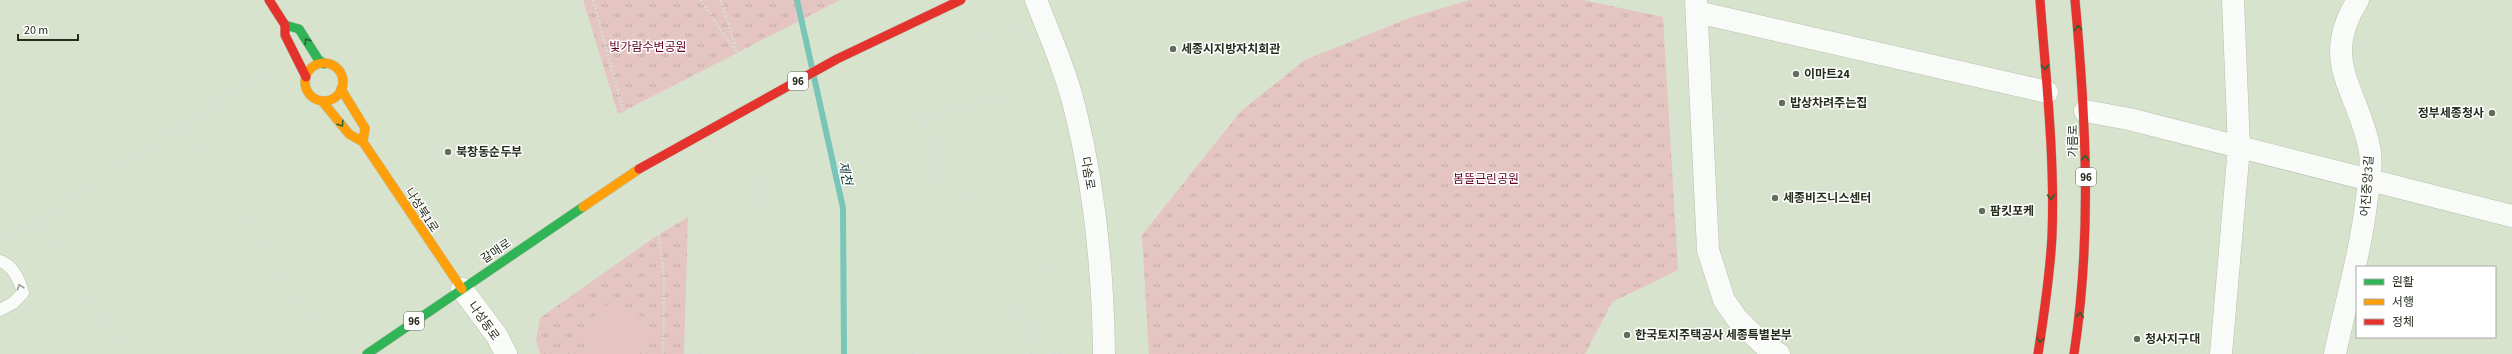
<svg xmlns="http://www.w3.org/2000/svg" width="2512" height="354" font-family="'Source Sans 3','Noto Sans KR',sans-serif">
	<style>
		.park { fill: url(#park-tufts) }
		.pitch { fill: #e4c5c1 }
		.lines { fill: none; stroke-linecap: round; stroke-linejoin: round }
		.stream { stroke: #7ac5b9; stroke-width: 6 }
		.lane-casing { stroke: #b8c1af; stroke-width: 13 }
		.street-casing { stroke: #b8c1af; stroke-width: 23 }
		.fast-casing { stroke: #b8c1af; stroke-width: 10 }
		.slow-casing { stroke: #b8c1af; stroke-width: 10 }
		.jam-casing { stroke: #b8c1af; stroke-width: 10 }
		.path { stroke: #d9dcd5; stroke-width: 2.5; stroke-dasharray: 2 2; stroke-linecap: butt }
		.lane { stroke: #f9fbf8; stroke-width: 12 }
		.street { stroke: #f9fbf8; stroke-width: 22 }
		.fast { stroke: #30b455; stroke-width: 9 }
		.slow { stroke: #ff9f0a; stroke-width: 9 }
		.jam { stroke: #e5322d; stroke-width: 9 }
		.jam-bridge-casing { stroke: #b8c1af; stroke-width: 10; stroke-linecap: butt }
		.jam-bridge { stroke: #e5322d; stroke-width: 9 }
		.oneway { stroke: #2a6333 }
		.oneway2 { stroke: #9a9e95 }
		.poi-dot { fill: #646d5b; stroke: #fff; stroke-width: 1.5 }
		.labels { text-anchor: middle; stroke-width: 3; stroke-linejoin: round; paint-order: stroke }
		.shield { fill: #fff; stroke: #676c61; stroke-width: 1 }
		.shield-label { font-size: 11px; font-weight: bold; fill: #262d1d }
		.park-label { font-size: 12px; fill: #620226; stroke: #fff }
		.poi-label { font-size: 12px; font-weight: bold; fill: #262d1d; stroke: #fff; text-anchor: start }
		.street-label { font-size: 12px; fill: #262d1d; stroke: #fff }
		.water-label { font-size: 13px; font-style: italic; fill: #073935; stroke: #fff }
	</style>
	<defs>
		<pattern id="park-tufts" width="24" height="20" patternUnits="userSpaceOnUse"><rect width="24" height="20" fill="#e4c5c1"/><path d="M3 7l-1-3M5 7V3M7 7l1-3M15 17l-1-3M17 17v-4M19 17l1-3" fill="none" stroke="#c3aaa5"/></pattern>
	</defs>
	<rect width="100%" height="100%" fill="#d8e3cd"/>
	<path class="park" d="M583,0H840L618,114Z
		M1470,0H1583L1663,17L1678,270L1612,302L1585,354H1149L1142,235L1241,111L1305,60L1412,17Z
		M688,217L684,354H540L536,340L540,318L652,239Z"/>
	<path class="pitch" d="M599,303L650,319L639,354H583Z"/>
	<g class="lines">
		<path class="stream" d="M797,0L843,208L844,354"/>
		<g class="lane-casing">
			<path id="lane" d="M0,261C13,265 20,281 23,293L13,303L0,310"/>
		</g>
		<g class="street-casing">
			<path id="street" d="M1036,0C1050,36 1066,72 1075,109C1095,189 1103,272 1104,354
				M1696,0L1708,250L1724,300L1738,320L1766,347L1779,354
				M1697,12L2047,92
				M2085,111L2129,119L2512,216
				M462,289L497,336L506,354
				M2221,354L2239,147L2233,0
				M2335,354C2346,302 2361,250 2367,197C2369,183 2372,166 2370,152C2360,91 2318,63 2358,0"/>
		</g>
		<g class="fast-casing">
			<path id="fast" d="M285,25L299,29L318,59L324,64
				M367,354L583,207"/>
		</g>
		<g class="slow-casing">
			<path id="slow" d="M305 82a19 19 0 1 1 38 0a19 19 0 1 1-38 0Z
				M341,89L365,128L363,142
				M322,101L349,134L363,142L462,289
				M583,207L639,169"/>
		</g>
		<g class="jam-casing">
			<path id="jam" d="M269,0L285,25V35L306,77
				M2038,354C2044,315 2050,276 2052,236C2055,158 2046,79 2040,0
				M2074,354C2092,236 2086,119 2075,0"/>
		</g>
		<path class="path" d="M593,0L628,129
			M700,0L738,55L748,86
			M721,0L737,51
			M893,0L895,9
			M2016,0L2019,17
			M1015,28V63L1031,134L1051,254L1054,354
			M981,39C997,32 1009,25 1026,33
			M906,48L950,233L960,354
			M2020,65L2021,50
			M180,127L326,341
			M755,128L769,233V354
			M656,214L664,277L663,354
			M37,220L129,354
			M1120,234L1133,354
			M0,244L274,66
			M2018,335L2029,182
			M1030,342L971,211L923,117L998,97C1013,182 1028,267 1031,354
			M699,354L761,179
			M913,354C910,294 918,218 932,160
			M1059,354L1081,315"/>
		<use href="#lane" class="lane"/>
		<use href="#street" class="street"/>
		<use href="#fast" class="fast"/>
		<use href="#slow" class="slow"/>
		<use href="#jam" class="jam"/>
		<g class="jam-bridge-casing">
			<path id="jam-bridge" d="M639,169L837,59L961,0"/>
		</g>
		<use href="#jam-bridge" class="jam-bridge"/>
	</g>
	<defs><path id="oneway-chevron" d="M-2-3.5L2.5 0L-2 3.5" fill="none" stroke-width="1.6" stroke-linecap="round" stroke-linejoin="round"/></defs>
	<g class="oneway">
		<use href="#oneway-chevron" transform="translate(2078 28) rotate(-95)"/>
		<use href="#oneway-chevron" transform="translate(307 41) rotate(-122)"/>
		<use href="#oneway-chevron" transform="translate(2045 67) rotate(86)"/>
		<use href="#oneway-chevron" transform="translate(341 124) rotate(56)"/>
		<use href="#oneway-chevron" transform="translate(2085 158) rotate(-90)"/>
		<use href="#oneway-chevron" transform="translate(2051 197) rotate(89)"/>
		<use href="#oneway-chevron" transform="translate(2080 315) rotate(-84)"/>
		<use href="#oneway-chevron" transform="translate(2040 340) rotate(99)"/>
	</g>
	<use class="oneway2" href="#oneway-chevron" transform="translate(20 287) rotate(-108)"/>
	<g class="poi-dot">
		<circle cx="1173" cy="49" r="4"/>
		<circle cx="1796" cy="74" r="4"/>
		<circle cx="1782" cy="103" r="4"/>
		<circle cx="2492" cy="113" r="4"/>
		<circle cx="448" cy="152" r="4"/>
		<circle cx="1775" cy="198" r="4"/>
		<circle cx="1982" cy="211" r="4"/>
		<circle cx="1627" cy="335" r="4"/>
		<circle cx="2137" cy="339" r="4"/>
	</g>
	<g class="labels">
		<g class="shield">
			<rect x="788" y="72" width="20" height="18" rx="3"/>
			<rect x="2076" y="168" width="20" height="18" rx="3"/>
			<rect x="404" y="312" width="20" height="18" rx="3"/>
		</g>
		<g class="shield-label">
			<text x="798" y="85">96</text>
			<text x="2086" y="181">96</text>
			<text x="414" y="325">96</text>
		</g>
		<g class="park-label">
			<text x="648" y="51">빛가람수변공원</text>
			<text x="1486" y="183">봄뜰근린공원</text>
		</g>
		<g class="poi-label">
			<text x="1181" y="53">세종시지방자치회관</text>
			<text x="1804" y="78">이마트24</text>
			<text x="1790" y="107">밥상차려주는집</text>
			<text x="2484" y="117" text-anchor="end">정부세종청사</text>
			<text x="456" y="156">북창동순두부</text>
			<text x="1783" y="202">세종비즈니스센터</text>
			<text x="1990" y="215">팜킷포케</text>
			<text x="1635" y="339">한국토지주택공사 세종특별본부</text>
			<text x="2145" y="343">청사지구대</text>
		</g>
		<g class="street-label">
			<text transform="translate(2073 141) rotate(-90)" y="4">가름로</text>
			<text transform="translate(1088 173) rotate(80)" y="4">다솜로</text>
			<text transform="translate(2367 186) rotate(-86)" y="4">어진중앙3길</text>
			<text transform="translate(422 210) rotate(57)" y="4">나성북1로</text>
			<text transform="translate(496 251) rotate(-34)" y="4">갈매로</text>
			<text transform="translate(484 321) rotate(55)" y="4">나성동로</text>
		</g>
		<g class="water-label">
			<text transform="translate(846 173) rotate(78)" y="5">제천</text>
		</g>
	</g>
	<rect x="2356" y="266" width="140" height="72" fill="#ffffff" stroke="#a8aba5"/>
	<rect x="2364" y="279" width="20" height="6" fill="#30b455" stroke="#a8aba5"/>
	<text x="2392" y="286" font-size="12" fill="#262d1d">원활</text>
	<rect x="2364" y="299" width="20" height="6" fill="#ff9f0a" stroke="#a8aba5"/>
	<text x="2392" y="306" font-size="12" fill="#262d1d">서행</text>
	<rect x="2364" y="319" width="20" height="6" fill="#e5322d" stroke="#a8aba5"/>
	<text x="2392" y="326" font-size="12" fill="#262d1d">정체</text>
	<path d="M18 34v6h60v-6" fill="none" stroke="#262d1d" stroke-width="2"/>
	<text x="24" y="34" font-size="12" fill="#262d1d" stroke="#ffffff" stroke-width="3" paint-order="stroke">20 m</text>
</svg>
